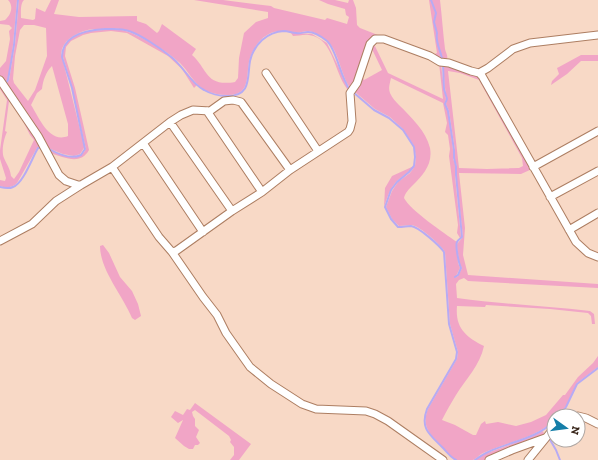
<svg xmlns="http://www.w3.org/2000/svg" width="598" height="460" font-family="'Zilla Slab',serif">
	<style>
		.green { fill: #f1a5c6; fill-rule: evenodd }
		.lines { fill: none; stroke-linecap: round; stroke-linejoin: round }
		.stream { stroke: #b7abf4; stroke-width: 2 }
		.street-casing { stroke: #ad7e62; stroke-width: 9 }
		.street { stroke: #fff; stroke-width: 7 }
	</style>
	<rect width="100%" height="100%" fill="#f8d9c6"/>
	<path class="green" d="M8,0H17L13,45L8,80L5,82L7,83L9,80L15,45L19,0H24C20,4 21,13 21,18L33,20L35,19L36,8L45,12L51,0H59L54,14L79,17L137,16V21L146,24L157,33L159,31L162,24L196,49L192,55C208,69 205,87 235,82L238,78L239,58L244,33L256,22L268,18V12L194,0H223L271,6L274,8L325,20L327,18L347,24L349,17L346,15L345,9L328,4L319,0H335L348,3L349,0H353L356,8L357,25L360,28L388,39L375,37L351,89C341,77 339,50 327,41C322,37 314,31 308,31C304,31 300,33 296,33C286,32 276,29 267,35C258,40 251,52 249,62C246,78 250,95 228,95C220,95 211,93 204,90C194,83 188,71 180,63C172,56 164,50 155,45C134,32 127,27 102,29C95,29 90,29 84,31C73,35 63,41 61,53L84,145V148L80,154L74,156L63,154L48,148L0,78V68L6,61L10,39L9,31L12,28L9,25L0,24V21L5,20C11,15 14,6 8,0ZM24,25H34L46,28L47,56L35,90L28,101L14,83L13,79L15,56L20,30ZM52,66L68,124V136C49,144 39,117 31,105L37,93L42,89C43,80 46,72 52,66Z
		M429,0H440C442,17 443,33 445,49C446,54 449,56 446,61L432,55L437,53Z
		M116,29C135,31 165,50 179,64C185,70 191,78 197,85L194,88L182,69L168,56L127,33L111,31L91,33L83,35L71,41L66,47L65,56L75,88L89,150C80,166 64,157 50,153L49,150C61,155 78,164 86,149L70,80L63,57V51L68,41L78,35L90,31Z
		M291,33L312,34L327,43L339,68L345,83L350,92C334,77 335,38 309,35C304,34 298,36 293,36Z
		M373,42L388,73L443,99L439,63L441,64L444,89L446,99L445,104L448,111L453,150V159L456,166L455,176L461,237L460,238L457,233L458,225L449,156L450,149L448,135L445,132L447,123L443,103L391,78C390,83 388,88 390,93C392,98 396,102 399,105C411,117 426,131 430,148C433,164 423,175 413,185C409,189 405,193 404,198C410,210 444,233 457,242L458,263L460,268L455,278L458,276L462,268L459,263L457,244L463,237L456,175L457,166L454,158L455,150L449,111L446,104L447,99L445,88L443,64L480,77L532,169L521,174L459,173L465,228L463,255L468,275L598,284V288L468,281L464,278L459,280L456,284L457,298C501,304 546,306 590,311L594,314L595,324H592L591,316L588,313L550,309L486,305L485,307L457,306C455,328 466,337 484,346C480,365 466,379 456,395C451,403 446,412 442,420L455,425L473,435H476L481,424L485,421L486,424L498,422L516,426L531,422L546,415L563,395H565L578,377L593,363L598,356V367L577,383L566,406L558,416H554V420C535,439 506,442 483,453C479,455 476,459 473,460C469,460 461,460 457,460C449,457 441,445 435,439C426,430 423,422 428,409L457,359L458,352L450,324L445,252C441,245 420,226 412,225C408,225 403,226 399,226L392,219L386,207L392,191L398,182L410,173L415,166L416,157L414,146L403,129L390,117L375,109L354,91L362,76L364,80L382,70L371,47ZM448,71L460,73L479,80L522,158L523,166L519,168L487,169L459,168Z
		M581,55H598V61H581L567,74L551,85L552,81L559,74L557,68L559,67Z
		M0,83L43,147L37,148L17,183C12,188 6,188 0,186V180L5,181L6,178L0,159V150L7,100L0,89ZM9,101L22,119L30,135L34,140L19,172L14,179L11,176C10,168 7,165 4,158C1,151 4,138 7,132L5,131Z
		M414,166C409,172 402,176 397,181C390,188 387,198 384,207L385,188L392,176Z
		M103,245L109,253L120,277L132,291L138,304L141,316L135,320L132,318C123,296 100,270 100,246Z
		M195,403L251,444L239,460H230L234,455V447L230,442L231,440L229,436L195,410L192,412L193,416L195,419V426L199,430L196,437L200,443L198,445H195L193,449H189L184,446L175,438L183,420L178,423L171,417L175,411L183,415L187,409L190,410Z
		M543,431L545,437L486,460H476L482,455L531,437Z"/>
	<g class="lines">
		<path class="stream" d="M431,0L436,13L434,22L437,33C435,42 441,51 442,59
			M443,64L444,89L447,99L445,104L448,111L454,150V158L456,166V175L462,237C461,238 458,240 457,242C455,246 459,264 461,268L458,275L455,277
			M6,83L8,80L14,45L18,0
			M353,92L374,110L389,118L403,130L414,147L415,157L414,166L409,172L397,182L391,190L385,207L391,219L398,227C403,227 407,226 411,226C419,227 440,246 444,252L449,324L457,352L456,359L427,409C420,428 429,434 442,447C447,452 450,457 456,460
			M49,149C58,154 71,160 81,155L85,149L72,88L62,57C62,35 87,30 105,29C113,29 121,28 129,31C141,35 160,48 170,56C183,65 190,83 204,90C211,94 220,96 227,96C252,96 247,77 250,61C254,44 267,32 284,31C288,31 292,33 296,33C300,34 304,32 308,32C314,32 322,37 327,41C337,50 340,77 350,90
			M0,187C4,188 9,189 13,187C23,184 32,158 38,148L43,147
			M559,416L566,407L577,384L598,368
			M549,438L556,450L560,460
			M475,460C498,442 533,443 554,421"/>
		<g class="street-casing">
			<path id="street" d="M266,73L318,151
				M479,73L482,76L576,242L588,253L598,257
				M0,80L38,136L59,175L66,181L78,185H81L112,167L170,122L181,115L193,110L210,111L224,101L233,100L241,102L290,170
				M207,111L262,192
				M170,122L232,211
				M143,143L203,232
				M112,167L159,237L172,252L203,297L217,315L226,333L250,367L271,384L302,404L316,409L366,411L375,414L388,421L443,460
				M533,167L598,131
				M550,197L598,171
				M569,230L598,213
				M0,241L32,224L56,201L81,185
				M172,252L176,251L232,211L262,192L290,170L348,132L350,129L352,121L350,93L357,83L370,44L375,39H384L430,56L440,62L449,63L471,71L479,73L488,68L513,49L530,43L598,35
				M578,416L586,418L598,424
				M489,460L512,450L545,438
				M528,460L554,428"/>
		</g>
		<use href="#street" class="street"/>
	</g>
	<g transform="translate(566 428) rotate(104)"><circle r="19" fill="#ffffff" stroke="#afa7a3"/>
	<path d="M0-3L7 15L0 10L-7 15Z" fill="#157ea8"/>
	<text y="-6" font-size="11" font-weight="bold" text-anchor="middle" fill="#372418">N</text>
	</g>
</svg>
